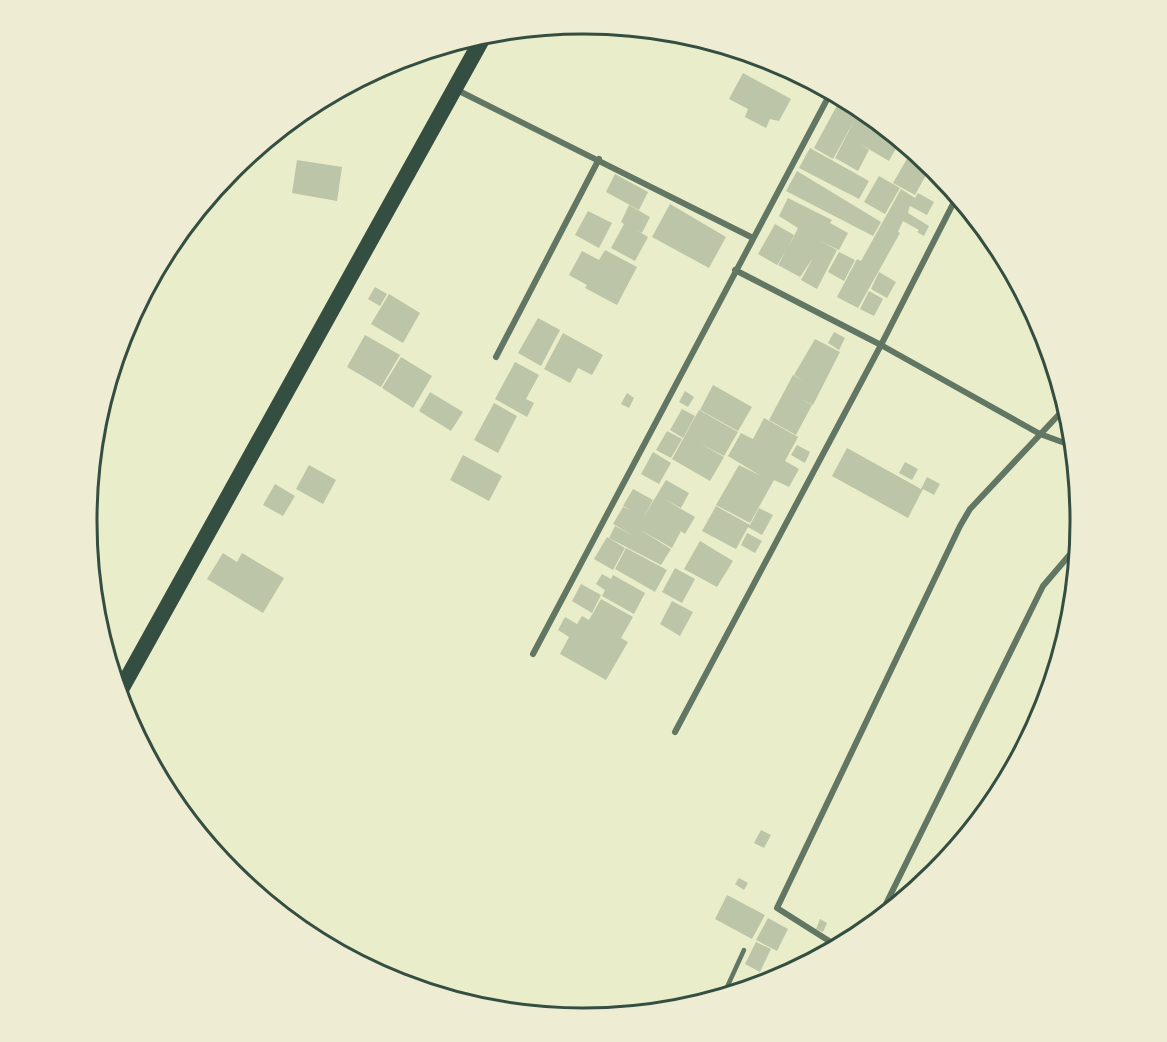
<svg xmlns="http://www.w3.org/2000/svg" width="1167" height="1042" font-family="'Nunito Sans',sans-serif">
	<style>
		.building { fill: #bcc5a7 }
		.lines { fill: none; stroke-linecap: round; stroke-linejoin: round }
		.service { stroke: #617663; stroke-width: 4.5 }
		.minor { stroke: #617663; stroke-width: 6 }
		.trunk { stroke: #344e41; stroke-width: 16 }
		.rim { fill: none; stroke: #344e41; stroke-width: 3 }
	</style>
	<rect width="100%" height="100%" fill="#e9edc9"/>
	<path class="building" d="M394,62L385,79L373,73Z
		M743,73L791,99L779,121L770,119L766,128L745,117L748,109L729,99Z
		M841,98L860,108L882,126L879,132L899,143L889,161L860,144L869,150L858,171L835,158L855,119L833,159L814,148Z
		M810,148L869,181L859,199L799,168Z
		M912,150L931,166L915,195L893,183Z
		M297,160L342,167L337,201L292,193Z
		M797,171L881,222L873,236L786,191Z
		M615,174L648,192L639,210L606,192Z
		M879,176L900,188L885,214L864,202Z
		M901,189L915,198L918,193L934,202L927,215L910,206L909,208L908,213L929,226L924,236L917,232L919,230L903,221L898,232L900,233L858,308L837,297L857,259L861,261Z
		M788,198L832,220L830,223L848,233L839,250L820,241L837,250L817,289L801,280L813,258L800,277L778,265L786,251L777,265L758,254L775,224L794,235L788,248L798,228L779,216Z
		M670,204L726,237L709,268L652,237Z
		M629,205L650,217L642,233L636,230L648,237L635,261L611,248L624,224L621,222Z
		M588,211L612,223L599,248L575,235Z
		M605,250L637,267L617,305L585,288L587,285L569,275L582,251L599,260Z
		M839,252L855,260L844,281L828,272Z
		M879,272L896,282L887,298L871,289Z
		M375,287L387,294L380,306L368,299Z
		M869,291L883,299L874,316L860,309Z
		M389,294L420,313L403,343L371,324Z
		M538,318L560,330L541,366L518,353Z
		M834,332L845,338L839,350L828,343Z
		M563,333L603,355L592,375L578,368L570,383L544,369Z
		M365,335L400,355L381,387L347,367Z
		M815,339L840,352L813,405L799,398L812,405L796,435L769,420L793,375L804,381L794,375Z
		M401,357L432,376L413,408L382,388Z
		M515,362L539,375L526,399L534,403L527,417L495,399Z
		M713,385L752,407L738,431L700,410Z
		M685,391L694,397L688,407L679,402Z
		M430,392L463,412L451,431L419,411Z
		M627,393L634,398L629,408L621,404Z
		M494,403L517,416L498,453L474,440Z
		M682,409L695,416L683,438L670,430Z
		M699,410L738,432L724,456L699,443L724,457L710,481L672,459Z
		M764,418L798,437L785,461L799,469L789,487L774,480L750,523L716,505L739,465L761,476L728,456L741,433L753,439Z
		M667,431L682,439L671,458L656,450Z
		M797,445L810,452L805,463L791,455Z
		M847,448L921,489L927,477L940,484L934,495L923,489L908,518L832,476Z
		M653,452L671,463L659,484L641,474Z
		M463,455L502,476L489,501L450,480Z
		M905,462L918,469L912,480L899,473Z
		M309,465L336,480L323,504L296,489Z
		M666,480L689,493L681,508L662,498L695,517L685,534L681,531L672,548L637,528L671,549L661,565L609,538L615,526L634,536L613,524L623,507L630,510L623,506L633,489L653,500L643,518Z
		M275,484L295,496L283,516L263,505Z
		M716,506L750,525L759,508L773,515L762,535L748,527L736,549L702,531Z
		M747,533L762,541L755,553L741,545Z
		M607,537L625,548L613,570L594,559Z
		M700,541L733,561L717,587L684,569Z
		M626,548L667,570L655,592L615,569Z
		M223,553L237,562L242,553L284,578L263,613L207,579Z
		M675,568L695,579L682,603L662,592Z
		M602,574L611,579L613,575L645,593L634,614L602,596L605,590L596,584Z
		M581,584L601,595L592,613L572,601Z
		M601,599L633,617L621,638L628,642L606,680L560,654L569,637L558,630L565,617L577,624L582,616L589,620Z
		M672,601L693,612L680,636L660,624Z
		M761,830L771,835L764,848L754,843Z
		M739,878L748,883L744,890L735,884Z
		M727,895L765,915L752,939L715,919Z
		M768,918L788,929L777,951L756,940Z
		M820,919L827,923L823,932L816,929Z
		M756,942L771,949L760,972L745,964Z"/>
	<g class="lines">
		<path class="service" d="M723,996L744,950"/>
		<path class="minor" d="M457,90L753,238
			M735,270L881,345L1040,434L1073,446
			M496,357L599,159
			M533,654L831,92
			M675,732L881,345L957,196
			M879,918L1043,586L1078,545
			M837,946L777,908L960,526L970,509L1066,407"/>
		<path class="trunk" d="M119,693L485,34"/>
	</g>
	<path d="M0 0H1167V1042H0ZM583 34H584A486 486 0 0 1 1070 520V522A486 486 0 0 1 584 1008H583A486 486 0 0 1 97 522V520A486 486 0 0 1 583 34Z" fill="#eeecd3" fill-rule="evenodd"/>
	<path class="rim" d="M583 34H584A486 486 0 0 1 1070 520V522A486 486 0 0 1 584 1008H583A486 486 0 0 1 97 522V520A486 486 0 0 1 583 34Z"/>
</svg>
